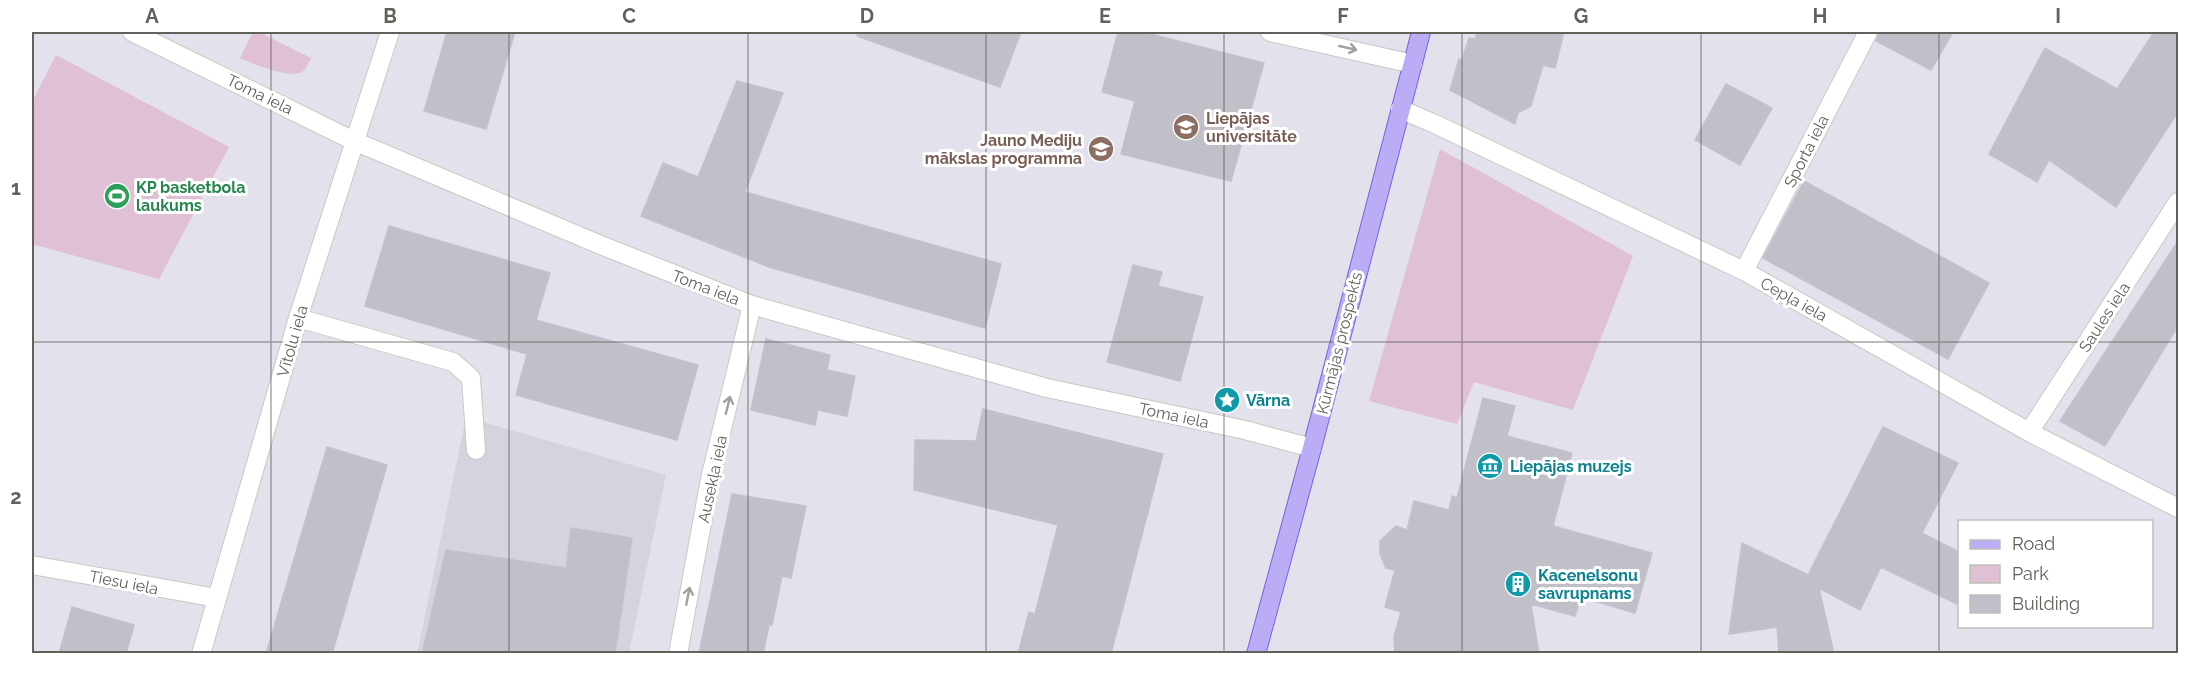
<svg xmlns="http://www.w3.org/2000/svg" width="2210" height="685" font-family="Raleway,sans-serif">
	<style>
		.education { fill: #d4d3de }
		.green { fill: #e0c0d4 }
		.building { fill: #c1c0c8; stroke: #c2c1cf; stroke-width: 1.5 }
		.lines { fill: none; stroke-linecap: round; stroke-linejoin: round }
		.minor-casing { stroke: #c8c9c3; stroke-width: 20 }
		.major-casing { stroke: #7165e1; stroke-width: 20 }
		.minor { stroke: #fff; stroke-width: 18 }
		.major { stroke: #bcacf5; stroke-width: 18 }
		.oneway { stroke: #a0a09c }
		.grid { fill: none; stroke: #61605a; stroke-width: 1.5; stroke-opacity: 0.55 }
		.labels { text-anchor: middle; stroke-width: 6; stroke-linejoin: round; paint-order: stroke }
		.street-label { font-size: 16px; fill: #61605a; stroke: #fff }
		.education-label { font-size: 16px; font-weight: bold; fill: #785e54; stroke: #fff; text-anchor: start }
		.leisure-label { font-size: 16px; font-weight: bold; fill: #27864d; stroke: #fff; text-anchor: start }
		.culture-label { font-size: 16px; font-weight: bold; fill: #0d838f; stroke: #fff; text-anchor: start }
		.neatline { fill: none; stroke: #61605a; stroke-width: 2 }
		.grid-label { font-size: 20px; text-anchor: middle; font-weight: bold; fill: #61605a }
	</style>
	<rect width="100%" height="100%" fill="#e3e1eb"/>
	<path class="education" d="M466,417L666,475L629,653L417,654Z"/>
	<path class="green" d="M253,32H259L311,58C308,63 306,71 300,73C285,77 253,64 240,58Z
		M56,55L229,147L159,279L32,244V102Z
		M1440,149L1633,256L1573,410L1474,382L1457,424L1369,401Z"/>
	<path class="building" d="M447,32H515L486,129L424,111Z
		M858,32H1021L1000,87L857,36Z
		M1118,32H1143L1264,63L1231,181L1121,154L1135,101L1102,92Z
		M1477,32H1564L1555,68L1543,65L1531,106L1518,113L1515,124L1450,90L1459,59L1462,60L1469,38L1475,39Z
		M1879,32H1953L1931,70L1876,41Z
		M2154,32H2178V112L2116,207L2049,160L2037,182L1989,154L2045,48L2117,89Z
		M737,81L783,93L745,192L1001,264L985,328L769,267L641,216L663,163L698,177Z
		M1726,84L1772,108L1740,165L1695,140Z
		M1804,181L1989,283L1948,359L1763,258Z
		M389,226L550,273L536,320L698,365L677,440L516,395L527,354L365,306Z
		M2178,241V326L2105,446L2060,421Z
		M1133,265L1162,272L1158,286L1203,297L1180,381L1107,362Z
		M766,339L830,355L827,370L855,376L847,416L818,410L815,425L751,410Z
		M1483,398L1515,406L1507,436L1572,453L1553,526L1652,553L1635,613L1581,597L1575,616L1531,604L1539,654H1395L1394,637L1401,612L1385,607L1395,570L1386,568L1380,554V541L1396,526L1407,530L1414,501L1449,510L1452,496L1457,498Z
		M983,409L1163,454L1111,654H1018L1029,612L1035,614L1058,525L914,490L915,440L976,441Z
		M1883,427L1958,463L1922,533L1959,552V605L1881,567L1860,610L1819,588L1834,654H1779L1777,627L1729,634L1742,543L1808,575Z
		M327,447L387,465L332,654H266Z
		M732,494L806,506L791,578L782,576L772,625H769L763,654H699Z
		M571,528L632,538L615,654H422L446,550L566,568Z
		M72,607L134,625L126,654H59Z"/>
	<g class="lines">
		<g class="minor-casing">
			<path id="minor" d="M132,32L354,141L603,246L752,305L1047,388L1245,430L1312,448
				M1270,32L1413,64
				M1400,109L1435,124L1744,271L2029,432L2178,508
				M1744,271L1868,32
				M298,318L453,362L471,378L476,450
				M2029,432L2178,202
				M32,565L217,598
				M201,654L298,318L390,32
				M678,654L710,479L752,305"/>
		</g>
		<g class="major-casing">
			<path id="major" d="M1256,654L1312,448L1421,32"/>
		</g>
		<use href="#minor" class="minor"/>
		<use href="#major" class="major"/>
	</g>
	<defs><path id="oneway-shaft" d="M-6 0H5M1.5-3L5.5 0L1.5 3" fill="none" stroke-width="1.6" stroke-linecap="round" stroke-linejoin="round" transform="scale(1.5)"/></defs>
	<g class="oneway">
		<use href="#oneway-shaft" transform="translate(1348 48) rotate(13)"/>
		<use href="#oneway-shaft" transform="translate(728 405) rotate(-76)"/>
		<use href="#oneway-shaft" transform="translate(688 596) rotate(-79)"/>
	</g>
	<path class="grid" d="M271,32V654M509,32V654M748,32V654M986,32V654M1224,32V654M1462,32V654M1701,32V654M1939,32V654M32,342H2178"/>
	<defs>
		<g id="university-disc" transform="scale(1.35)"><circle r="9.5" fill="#8d6e63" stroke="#fff"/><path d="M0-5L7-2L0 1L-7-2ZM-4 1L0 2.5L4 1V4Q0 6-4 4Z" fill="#fff"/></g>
		<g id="stadium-disc" transform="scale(1.35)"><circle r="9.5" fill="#2e9e5b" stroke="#fff"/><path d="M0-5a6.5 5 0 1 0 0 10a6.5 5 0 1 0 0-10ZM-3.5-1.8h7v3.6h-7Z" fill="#fff"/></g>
		<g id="sight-disc" transform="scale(1.35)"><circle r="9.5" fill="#0f9aa8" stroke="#fff"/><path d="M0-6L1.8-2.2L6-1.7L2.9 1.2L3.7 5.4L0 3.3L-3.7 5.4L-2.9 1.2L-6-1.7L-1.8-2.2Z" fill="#fff"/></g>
		<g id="museum-disc" transform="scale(1.35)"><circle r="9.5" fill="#0f9aa8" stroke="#fff"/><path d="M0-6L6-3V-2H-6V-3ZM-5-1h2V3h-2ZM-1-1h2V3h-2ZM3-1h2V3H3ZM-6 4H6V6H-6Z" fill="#fff"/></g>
		<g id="building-disc" transform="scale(1.35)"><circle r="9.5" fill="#0f9aa8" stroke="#fff"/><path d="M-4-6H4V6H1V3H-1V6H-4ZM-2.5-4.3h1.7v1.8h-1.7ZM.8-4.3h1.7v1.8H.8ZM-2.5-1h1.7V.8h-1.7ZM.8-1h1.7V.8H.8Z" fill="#fff"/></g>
	</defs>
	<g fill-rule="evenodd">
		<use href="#university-disc" x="1186" y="127"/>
		<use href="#university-disc" x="1101" y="149"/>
		<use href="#stadium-disc" x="117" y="196"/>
		<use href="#sight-disc" x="1227" y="400"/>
		<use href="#museum-disc" x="1490" y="466"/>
		<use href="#building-disc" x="1518" y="584"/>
	</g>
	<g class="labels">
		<g class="street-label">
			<text transform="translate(260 94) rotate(26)" y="6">Toma iela</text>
			<text transform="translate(1806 151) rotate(-63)" y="6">Sporta iela</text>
			<text transform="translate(706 287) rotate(21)" y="6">Toma iela</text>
			<text transform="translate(1794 299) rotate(29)" y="6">Cepļa iela</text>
			<text transform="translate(2104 317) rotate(-57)" y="6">Saules iela</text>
			<text transform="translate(292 341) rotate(-74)" y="6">Vītolu iela</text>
			<text transform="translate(1339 343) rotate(-76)" y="6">Kūrmājas prospekts</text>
			<text transform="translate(1174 415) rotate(12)" y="6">Toma iela</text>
			<text transform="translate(712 479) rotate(-78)" y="6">Ausekļa iela</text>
			<text transform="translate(124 582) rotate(11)" y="6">Tiesu iela</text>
		</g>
		<g class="education-label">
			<text x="1206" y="124">Liepājas<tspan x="1206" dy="18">universitāte</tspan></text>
			<text x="1082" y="146" text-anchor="end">Jauno Mediju<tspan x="1082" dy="18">mākslas programma</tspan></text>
		</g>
		<g class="leisure-label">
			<text x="136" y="193">KP basketbola<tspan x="136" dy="18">laukums</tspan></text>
		</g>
		<g class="culture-label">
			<text x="1246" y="406">Vārna</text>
			<text x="1510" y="472">Liepājas muzejs</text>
			<text x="1538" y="581">Kacenelsonu<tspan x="1538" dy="18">savrupnams</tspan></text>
		</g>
	</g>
	<rect width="2210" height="685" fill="none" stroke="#ffffff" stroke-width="66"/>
	<rect x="1958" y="520" width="195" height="108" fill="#ffffff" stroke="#c0bfbd" stroke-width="1.5"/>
	<rect x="1970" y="540" width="30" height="9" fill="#bcacf5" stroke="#c0bfbd" stroke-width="1.5"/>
	<text x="2012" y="550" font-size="18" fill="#61605a">Road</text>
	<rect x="1970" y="565" width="30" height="18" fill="#e0c0d4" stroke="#c0bfbd" stroke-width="1.5"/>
	<text x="2012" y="580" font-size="18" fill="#61605a">Park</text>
	<rect x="1970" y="595" width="30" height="18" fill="#c1c0c8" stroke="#c0bfbd" stroke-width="1.5"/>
	<text x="2012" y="610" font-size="18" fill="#61605a">Building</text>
	<rect x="33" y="33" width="2144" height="619" class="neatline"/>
	<g class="grid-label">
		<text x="152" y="23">A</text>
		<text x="390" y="23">B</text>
		<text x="629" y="23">C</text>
		<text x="867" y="23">D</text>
		<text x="1105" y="23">E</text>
		<text x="1343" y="23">F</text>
		<text x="1581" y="23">G</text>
		<text x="1820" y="23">H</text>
		<text x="2058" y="23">I</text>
		<text x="16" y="195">1</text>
		<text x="16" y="504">2</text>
	</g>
</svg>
